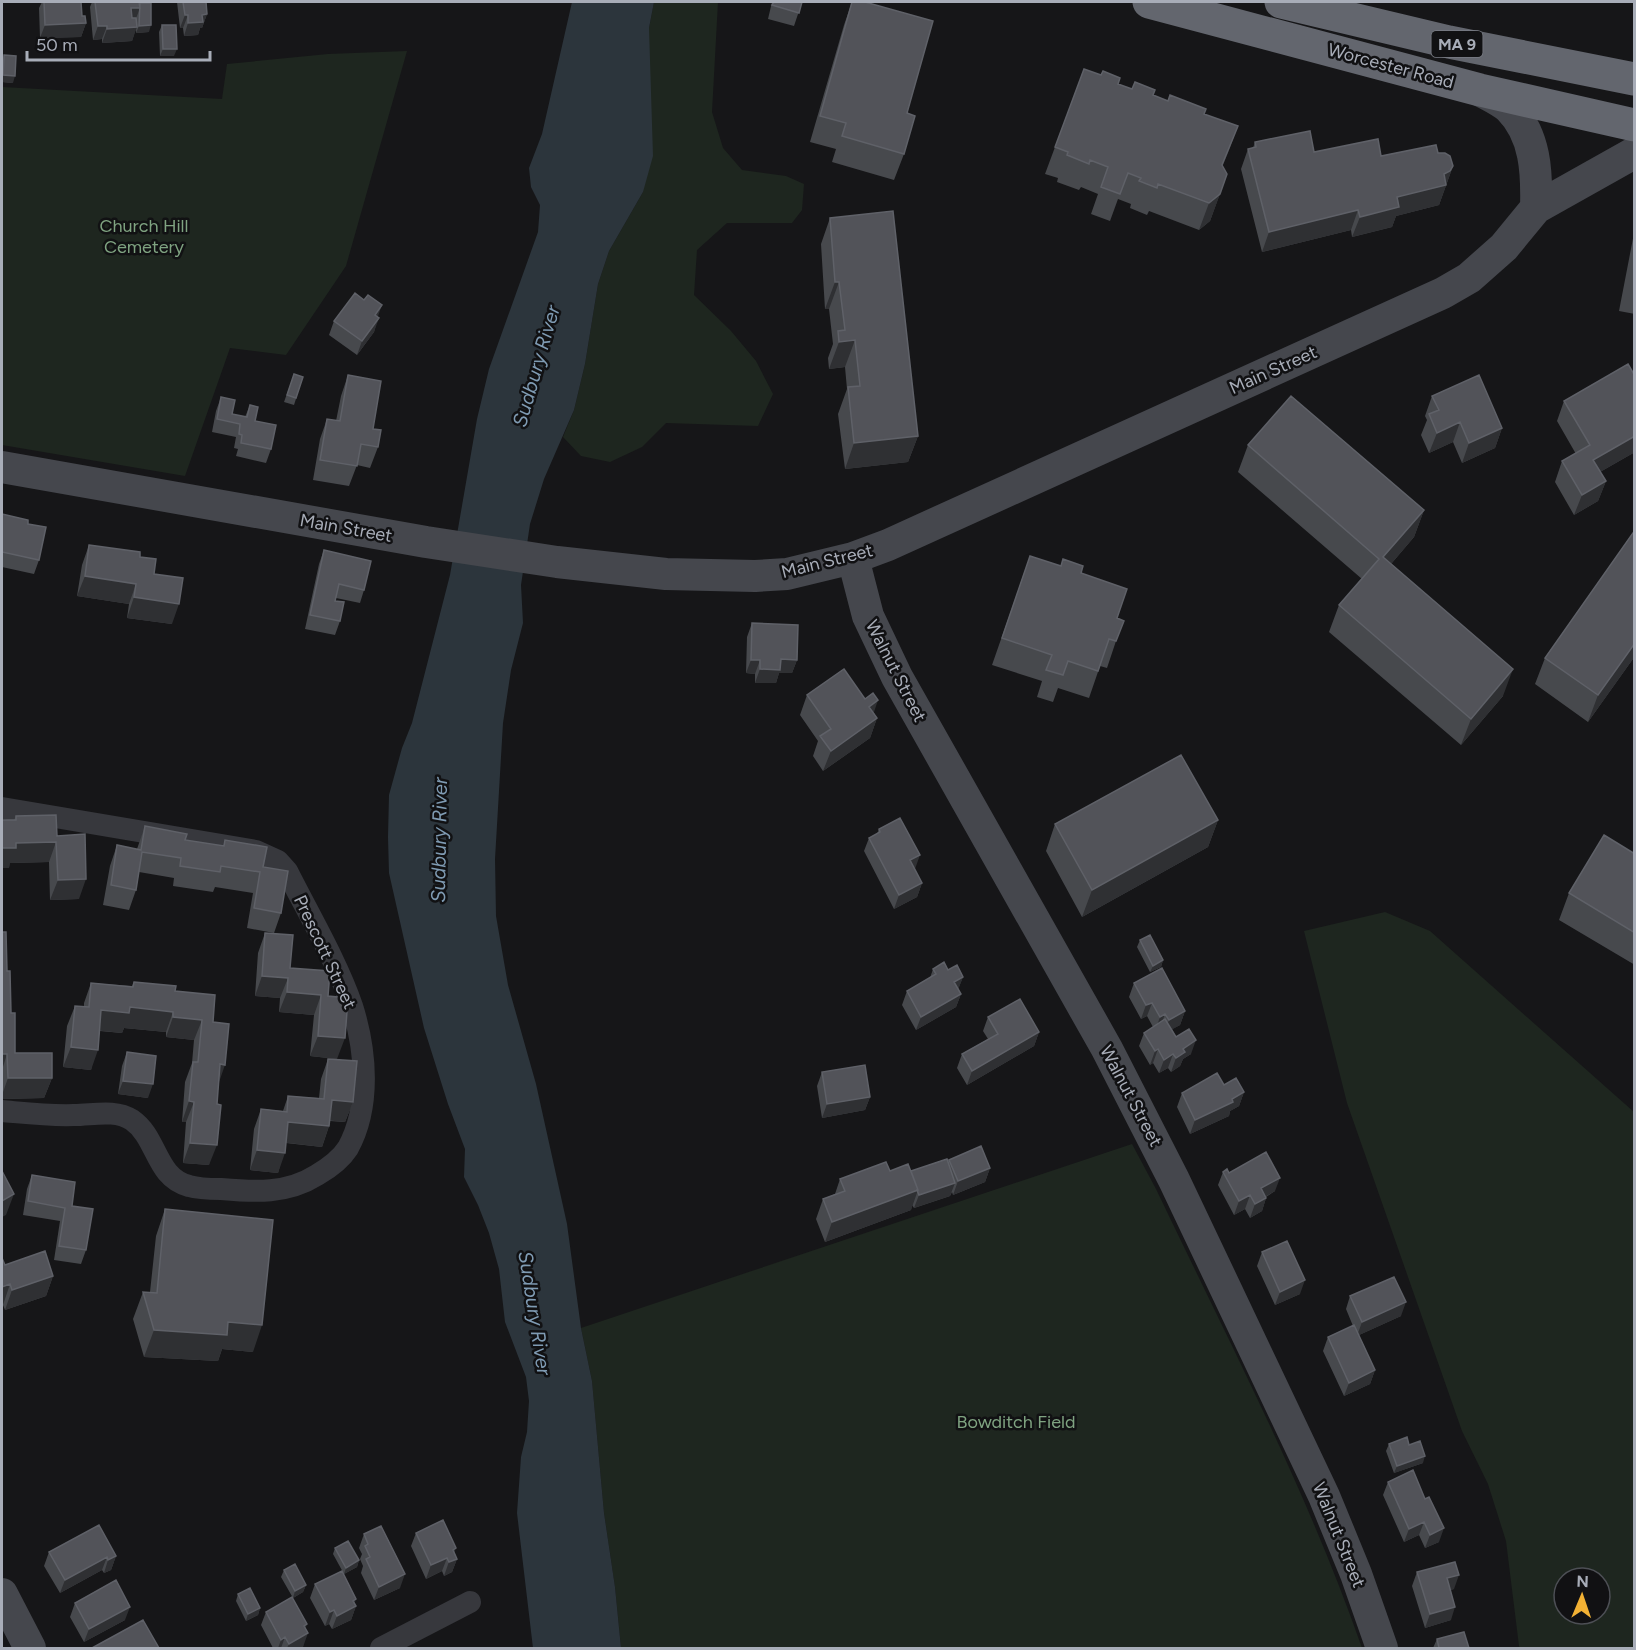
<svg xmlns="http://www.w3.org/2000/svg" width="1636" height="1650" font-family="Figtree,sans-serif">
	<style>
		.green { fill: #1e261f; fill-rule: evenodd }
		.water { fill: #2c353c }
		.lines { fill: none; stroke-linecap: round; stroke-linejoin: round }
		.street { stroke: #37383d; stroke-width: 22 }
		.secondary { stroke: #45474d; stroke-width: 32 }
		.highway { stroke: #63666e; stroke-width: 33 }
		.wall { fill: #47494d }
		.shaded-wall { fill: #2f3033 }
		.building { fill: #525359; stroke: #5f6168; stroke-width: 1.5 }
		.labels { text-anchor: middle; stroke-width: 5; stroke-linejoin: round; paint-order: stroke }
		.shield { fill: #111113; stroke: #7b7e86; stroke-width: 1.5 }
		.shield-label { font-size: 16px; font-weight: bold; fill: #a8adb8 }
		.street-label { font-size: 18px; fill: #a8adb8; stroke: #111113 }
		.park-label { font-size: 18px; fill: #7fa381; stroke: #111113 }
		.water-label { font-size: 20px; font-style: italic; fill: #7f9bb3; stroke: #111113 }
	</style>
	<rect width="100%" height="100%" fill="#161618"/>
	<path class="green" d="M654,2H718L712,112L723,148L742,170L786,176L804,184L802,210L792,223H727L697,250L694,295L731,331L756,361L773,394L758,426L666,423L642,447L610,462L581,456L563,437L574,410L585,364L598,284L609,251L643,192L649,28Z
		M407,51L346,266L286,355L230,348L185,476L2,445V87L222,99L227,64L328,54Z
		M1385,912L1430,931L1634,1112V1648H1520L1519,1646L1506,1541L1488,1484L1462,1431L1347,1103L1304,931ZM1564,1578H1600V1614H1564Z
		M1132,1144L1156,1189C1228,1340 1307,1490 1362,1648H621L615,1587L604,1513L592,1381L581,1328Z"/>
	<path class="water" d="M572,2H654L649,28L653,156L643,192L609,251L598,284L585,364L574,410L544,479L530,524L521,585L523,623L511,670L503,723L495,859L496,916L508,985L536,1084L567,1224L581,1328L592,1381L604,1513L615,1587L621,1648H533L517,1513L521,1457L527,1432L529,1401L526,1377L505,1322L499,1269L489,1233L478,1205L464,1177L465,1149L448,1104L424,1028L389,873L388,837L389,795L402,748L412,723L450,575L477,419L489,369L538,232L540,205L531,187L529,168L542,134Z"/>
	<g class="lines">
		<path class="street" d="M2,808L256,851L278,861L287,871C308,913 337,962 352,1006C366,1050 371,1106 348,1148C341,1159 329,1168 317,1175C287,1194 255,1192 221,1189C211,1189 199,1189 189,1186C155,1177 158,1138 132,1120C115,1109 93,1115 74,1115C50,1116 25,1113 2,1111
			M381,1648L470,1602"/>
		<path class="secondary" d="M1481,91C1490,96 1501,101 1509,108C1536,135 1537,173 1536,208
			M2,467L426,542L557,562L666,574L755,576L787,574L853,558L888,545L1443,293L1469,278L1504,247L1536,208L1634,153
			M853,558L868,616L897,677L1107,1049L1174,1180L1324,1496L1356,1574L1382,1648
			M2,1594L30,1648"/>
		<path class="highway" d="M1149,2L1480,90L1634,125
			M1281,2L1449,42L1634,79"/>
	</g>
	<path class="wall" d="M42,2H81L82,16L86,23L81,37L40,38L39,8Z
		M92,2H139L149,32L136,33V28L132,41L102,43V39L93,40L90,7Z
		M177,2H206L207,14L202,28H200L198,35L184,36L183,28H180Z
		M772,2H802L794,26L768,19Z
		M852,2L907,113L904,154L894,180L832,162L836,149L810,142L844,25Z
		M162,25L174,56H160L159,32Z
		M4,55L13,83L2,82V62Z
		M1084,69L1118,84L1238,126L1222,166L1227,174L1210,221L1199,230L1149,211L1147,215L1130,208L1131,204L1118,199L1110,221L1091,214L1098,194L1081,187L1079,190L1057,182L1058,178L1045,174Z
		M1255,142L1314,152L1381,156L1438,153L1453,166L1439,205L1396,216L1392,227L1352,237L1351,230L1262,252L1241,169L1248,149L1253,148Z
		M830,218L918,436L908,462L845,469L838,414L847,389L845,367L829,369L828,358L833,344L829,309H825L821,244Z
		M1635,228V314L1619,311Z
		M378,317L374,332L357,355L329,335L334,321Z
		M294,374L303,377L294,405L284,402Z
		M348,375L373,429L378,447L370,468L357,465L349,486L313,480L320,439L327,419L336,421L341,396Z
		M1635,376V452L1600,472L1606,481L1598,501L1574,515L1555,482L1562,461L1576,454L1557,421L1564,401Z
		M1432,396L1502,428L1495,448L1462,463L1453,442L1429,453L1421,435L1427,420L1425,416Z
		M221,397L232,414L245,417L250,405L255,421L271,449L266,463L236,456L238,449L234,448L236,437L212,432L216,411Z
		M1248,445L1424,510L1414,537L1391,564L1503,696L1461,745L1329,632L1339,605L1362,579L1238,472Z
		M2,514L28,524L39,560L34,574L2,567Z
		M1635,530V656L1588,722L1535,684L1545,658Z
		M89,545L140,557L154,574L172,624L127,618L129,604L77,596L82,565Z
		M324,550L364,590L360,603L336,598L335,601L340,621L335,635L305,629L319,564Z
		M1030,556L1081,573L1117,618L1116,641L1107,668L1100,666L1089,698L1058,688L1053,702L1037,697L1042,681L992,665Z
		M752,623L797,660L792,673H779L776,683H755V674L746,673L747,637Z
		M807,695L874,713L877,718L870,738L823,771L813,756L818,741L800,715Z
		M16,816L57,836L79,899L50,900L49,862L10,863L9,868L14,820Z
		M1218,820L1208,847L1082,917L1046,851L1055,824Z
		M145,826L185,840L223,846L225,840L263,867L281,913L274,933L247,928L253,893L215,887L213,892L173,886L174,878L139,872L136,890L129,910L103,905L110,866L117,845L137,849Z
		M879,829L922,883L917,897L894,909L864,851L869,838L877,834Z
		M1635,854V965L1559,920L1569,893Z
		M2,932L15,1053L52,1078L44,1098L2,1099Z
		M265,933L290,968L328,996L337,1059L310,1056L314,1015L279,1012L280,998L255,996L258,953Z
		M1140,940L1163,960L1161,967L1150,972L1137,947Z
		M933,969L948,970L963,977L958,989L961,994L956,1007L916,1030L902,1005L907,991L930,978Z
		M134,982L175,991L213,1022L219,1082L209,1165L183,1163L186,1122H182L185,1082L192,1063L194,1040L166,1037V1032L124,1028L122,1033L100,1031L91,1070L63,1067L67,1026L75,1006L84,1007V1003L91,983L132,986Z
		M1134,983L1185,1011L1180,1025L1172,1029L1176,1037L1191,1054L1183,1059L1180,1066L1171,1072L1168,1068L1159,1073L1153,1063L1150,1065L1139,1046L1144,1033L1153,1027L1147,1016L1141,1019L1129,997Z
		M988,1017L1039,1032L1034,1046L967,1085L957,1068L962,1054L988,1039L983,1031Z
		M127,1052L148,1098L118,1094L122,1066Z
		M328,1059L353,1102L345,1122L330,1121L329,1126L322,1147L286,1143L278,1173L250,1170L254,1129L261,1109L283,1111L288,1096L319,1098L321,1079Z
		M822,1072L870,1097L865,1110L822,1118L817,1086Z
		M1224,1085L1244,1092L1239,1106L1230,1111L1229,1116L1190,1134L1177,1107L1182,1093Z
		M949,1160L990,1168L985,1182L953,1195L952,1192L950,1196L914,1208L912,1205L911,1210L825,1242L816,1219L823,1199L835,1194L840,1179L890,1171H911L948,1162Z
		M1223,1172L1229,1173L1275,1191L1266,1197V1198L1262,1211L1250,1218L1245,1209L1234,1215L1218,1185Z
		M32,1175L72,1206L86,1250L81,1264L54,1260L60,1221L23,1215L27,1189Z
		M165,1209L253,1352L222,1349L218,1361L144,1357L133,1319L143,1292H150L156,1236Z
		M1262,1252L1300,1294L1275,1305L1257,1266Z
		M2,1258L5,1265L53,1276L46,1296L5,1310L3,1305H2Z
		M1350,1296L1401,1316L1359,1335L1375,1370L1370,1384L1344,1396L1323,1351L1328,1337L1353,1326L1346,1309Z
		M1389,1444L1409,1445L1423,1463L1394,1473L1386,1451Z
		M1413,1470L1439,1542L1425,1548L1419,1535L1404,1542L1383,1495L1388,1482Z
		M416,1533L454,1553L457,1559L452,1572L444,1576L442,1571L426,1579L411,1546Z
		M364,1534L400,1588L374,1600L361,1573L363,1566L360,1559L362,1554L359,1548Z
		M335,1548L359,1560L357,1567L344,1574L333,1554Z
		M49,1552L116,1556L111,1570L104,1573L102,1570L60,1593L44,1566Z
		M284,1570L306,1585L303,1592L293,1598L281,1577Z
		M1417,1572L1454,1589L1450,1590L1451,1620L1425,1628L1412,1586Z
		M315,1584L354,1604L356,1606L351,1620L332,1629L329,1624L325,1626L310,1598Z
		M238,1594L260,1608L258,1615L246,1621L236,1601Z
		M75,1603L125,1620L84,1642L70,1617Z
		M266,1612L305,1629L303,1647L300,1648H273L261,1625Z
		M1437,1639L1469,1648H1433Z"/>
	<path class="shaded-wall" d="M131,8H140L135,21L126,22Z
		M207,14L202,28H200L198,35L184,36L188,23L202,15Z
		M185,15H188L183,28H180Z
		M86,23L81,37L40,38L45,25Z
		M151,25L149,32L136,33L139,26Z
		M98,26H107L102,39L93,40Z
		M137,27L132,41L102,43L107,29Z
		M163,49H177L174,56H160Z
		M3,75L15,76L13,83L2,82Z
		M1238,126L1228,153L1212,192L1222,165Z
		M1453,166L1439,205L1396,216L1392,227L1352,237L1360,217L1444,174Z
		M1220,194L1210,221L1199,230L1209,203Z
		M1358,210L1351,230L1262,252L1269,232Z
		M835,282H839L829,309H825Z
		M382,305L377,319L375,315Z
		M379,318L374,332L357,355L362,341Z
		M855,340L845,367L829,369L839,342Z
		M1460,422L1453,442L1429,453L1437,433Z
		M1502,428L1495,448L1462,463L1469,443Z
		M918,436L908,462L845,469L854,443Z
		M1635,436V452L1586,480L1593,460Z
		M1606,481L1598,501L1574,515L1582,495Z
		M1424,510L1414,537L1374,584L1383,557Z
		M85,576L136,584L129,604L77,596Z
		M134,597L179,604L172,624L127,618Z
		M1635,643V656L1588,722L1598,695Z
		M781,659L797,660L792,673H779L776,683H755L760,669Z
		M751,660H760L755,674L746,673Z
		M1513,669L1503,696L1461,745L1471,719Z
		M878,700L871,721L869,707Z
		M877,718L870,738L823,771L831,751Z
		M1218,820L1208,847L1082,917L1092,890Z
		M56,842L49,862L10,863L9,868H2V848L16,843Z
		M920,855L915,869L910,860Z
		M86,879L79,899L50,900L58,880Z
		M922,883L917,897L894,909L899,895Z
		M1163,960L1161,967L1150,972L1153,966Z
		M262,976L288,978L280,998L255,996Z
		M963,977L958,990L954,982Z
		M287,992L321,995L314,1015L279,1012Z
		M961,994L956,1007L916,1030L921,1017Z
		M1152,1003L1147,1016L1141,1019L1146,1005Z
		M130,1007L173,1012L166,1032L124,1028L122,1033L94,1030L101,1010Z
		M1185,1011L1180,1025L1164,1034L1169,1020Z
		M1165,1014L1160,1028L1155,1031L1160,1017Z
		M173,1017L202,1020L194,1040L166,1037Z
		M1039,1032L1034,1046L967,1085L972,1071Z
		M318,1036L345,1038L337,1059L310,1056Z
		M1196,1040L1191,1054L1183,1059L1180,1066L1171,1072L1176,1058L1183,1049Z
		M71,1047L98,1050L91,1070L63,1067Z
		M1158,1049L1153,1063L1150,1065L1155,1051Z
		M2,1054H7L2,1070Z
		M1173,1054L1168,1068L1159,1073L1164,1060Z
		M220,1064L225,1065L218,1085Z
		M8,1078H52L44,1098L2,1099V1095Z
		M123,1081L153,1084L148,1098L118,1094Z
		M1244,1092L1239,1106L1230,1111L1229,1116L1190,1134L1195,1120Z
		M870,1097L865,1110L822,1118L827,1104Z
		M332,1100L353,1102L345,1122L325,1120Z
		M189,1101L194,1102L186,1122H182Z
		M288,1122L329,1126L322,1147L280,1142Z
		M190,1143L217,1145L209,1165L183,1163Z
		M257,1150L285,1153L278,1173L250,1170Z
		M990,1168L985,1182L953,1195L958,1181Z
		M1280,1178L1275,1191L1256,1202L1261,1188Z
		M955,1183L950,1196L914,1208L919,1195Z
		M918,1190L911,1210L825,1242L832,1222Z
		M14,1194L6,1215L2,1217V1201Z
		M1250,1195L1245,1209L1234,1215L1239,1201Z
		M1266,1198L1262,1211L1250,1218L1255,1204Z
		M53,1276L46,1296L5,1310L12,1290Z
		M1305,1280L1300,1294L1275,1305L1280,1292Z
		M10,1284L3,1305H2V1287Z
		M1406,1302L1401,1316L1357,1336L1362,1322Z
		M228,1322L262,1325L253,1352L222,1349L218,1361L144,1357L154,1330Z
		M1375,1370L1370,1384L1344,1396L1349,1383Z
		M1425,1456L1423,1463L1394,1473L1397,1466Z
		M1424,1522L1419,1535L1404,1542L1409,1529Z
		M1444,1528L1439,1542L1425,1548L1430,1535Z
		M456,1548L451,1561L457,1559L452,1572L444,1576L453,1550Z
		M116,1556L111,1570L104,1573L108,1560Z
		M107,1557L102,1570L60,1593L65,1580Z
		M447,1558L442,1571L426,1579L431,1565Z
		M359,1560L357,1567L344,1574L346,1568Z
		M405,1574L400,1588L374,1600L379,1587Z
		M1459,1575L1454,1589L1442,1592L1447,1578Z
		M306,1585L303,1592L293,1598L295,1591Z
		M356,1599L353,1608L356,1606L351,1620L332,1629L337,1616L353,1601Z
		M130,1607L125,1620L84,1642L89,1629Z
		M1455,1607L1451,1620L1425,1628L1430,1614Z
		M260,1608L258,1615L246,1621L248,1614Z
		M334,1610L329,1624L325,1626L330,1612Z
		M307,1624L303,1636L308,1633L303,1647L300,1648H287L289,1644L304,1626Z
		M285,1637L281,1648H278L281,1640Z"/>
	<path class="building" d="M44,2H81L82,16H85L86,23L45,25Z
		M95,2H139L140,8H131L132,18H136L137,27L107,29V26H98Z
		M183,2H206L207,14L202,15L203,22L188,23V15H185Z
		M774,2H802L799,13L772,5Z
		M852,2H865L933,21L907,113L915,116L904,154L842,136L846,123L820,116Z
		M140,3H151V25L139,26Z
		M162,25H176L177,49H163Z
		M4,55L16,56L15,76L3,75Z
		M1084,69L1101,75L1103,71L1120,78L1118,84L1132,89L1135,82L1155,90L1153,95L1168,101L1170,95L1206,109L1204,114L1238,126L1222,165L1227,174L1220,194L1209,203L1158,184L1157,188L1139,181L1141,178L1128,173L1120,194L1101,187L1108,167L1090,160L1089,164L1067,155L1068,152L1055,147Z
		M1310,131L1314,152L1378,139L1381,156L1436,145L1438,153H1445L1450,156L1453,166L1450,171L1444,174L1446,185L1397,197L1399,207L1360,217L1358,210L1269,232L1248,149L1256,147L1255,142Z
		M893,211L918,436L854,443L848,387L860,386L855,340L839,342L838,331L845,330L839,282H835L830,218Z
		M355,293L364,300L368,295L382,305L375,315L379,318L362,341L334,321Z
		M1628,364L1635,376V436L1593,460L1606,481L1582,495L1562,461L1590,445L1564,401Z
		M294,374L303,377L296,398L287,395Z
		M348,375L381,381L373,429L381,430L378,447L361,444L357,466L320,460L327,419L340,421Z
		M1479,375L1502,428L1469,443L1460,422L1437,433L1429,414L1439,410L1432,396Z
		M1291,396L1424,510L1383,557L1513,669L1471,719L1339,605L1379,559L1248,445Z
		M221,397L235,400L232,414L247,417L250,405L258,407L255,421L276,425L271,449L241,443L242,435L239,434L240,424L217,419Z
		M2,514L28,520V524L46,527L39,560L2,552Z
		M1635,530V643L1598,695L1545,658Z
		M89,545L140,552V557L156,559L154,574L183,578L179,604L134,597L136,584L85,576Z
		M324,550L371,561L364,590L339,584L335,601L344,602L340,621L310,615Z
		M1030,556L1061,566L1063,559L1083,566L1081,573L1127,589L1117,618L1124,621L1116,641L1109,639L1098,671L1068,661L1063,675L1046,670L1052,655L1002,638Z
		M752,623L798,625L797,660L781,659L780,670L760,669V660H751Z
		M844,669L865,699L873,693L878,700L869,707L877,718L831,751L820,736L831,729L807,695Z
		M1181,755L1218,820L1092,890L1055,824Z
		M56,815L57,836L85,834L86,879L58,880L56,842L16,843V848H2V820H16V816Z
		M900,818L920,855L910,860L922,883L899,895L869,838L880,832L879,829Z
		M145,826L187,834L185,840L224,846L225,840L267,847L263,867L288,871L281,913L254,908L260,872L221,866L220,872L180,866L181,858L142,852L136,890L111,885L117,845L141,850Z
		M1604,835L1635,854V933L1569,893Z
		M2,932H6L7,971H10L11,1013H15V1053H52V1078H8L7,1054H2Z
		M265,933L293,935L290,968L330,971L328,996L348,998L345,1038L318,1036L321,995L287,992L288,978L262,976Z
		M1150,935L1163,960L1153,966L1140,940Z
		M944,962L948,970L957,965L963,977L954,982L961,994L921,1017L907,991L936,974L933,969Z
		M1162,968L1185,1011L1169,1020L1165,1014L1160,1017L1152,1003L1146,1005L1134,983Z
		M134,982L176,986L175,991L215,995L213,1022L229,1024L225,1065L220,1064L217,1104L221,1105L217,1145L190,1143L194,1102L189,1101L193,1062H198L202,1020L173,1017V1012L130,1007L129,1013L101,1010L98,1050L71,1047L75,1006L89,1007L91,983L133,987Z
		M1020,999L1039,1032L972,1071L962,1054L998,1034L988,1017Z
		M1165,1019L1176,1037L1189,1029L1196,1040L1183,1049L1185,1052L1176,1058L1173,1054L1164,1060L1158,1049L1155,1051L1144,1033Z
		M127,1052L156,1056L153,1084L123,1081Z
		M328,1059L357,1061L353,1102L332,1100L329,1126L288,1122L285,1153L257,1150L261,1109L287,1112L288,1096L324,1099Z
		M865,1065L870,1097L827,1104L822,1072Z
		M1217,1073L1224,1085L1236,1078L1244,1092L1232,1099L1233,1102L1195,1120L1182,1093Z
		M981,1146L990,1168L958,1181L949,1160Z
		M1266,1152L1280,1178L1261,1188L1266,1198L1255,1204L1250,1195L1239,1201L1223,1172L1227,1169L1229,1173Z
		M947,1159L955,1183L919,1195L917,1190H918L911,1171Z
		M886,1162L890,1171L908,1164L918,1190L832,1222L823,1199L845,1191L840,1179Z
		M2,1171L14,1194L2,1201Z
		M32,1175L75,1182L72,1206L93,1209L86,1250L59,1246L65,1208L28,1201Z
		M165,1209L273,1220L262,1325L228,1322L227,1335L154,1330L143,1292L157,1293Z
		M1287,1241L1305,1280L1280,1292L1262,1252Z
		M45,1251L53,1276L12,1290L10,1284L2,1287V1258L5,1265Z
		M1394,1277L1406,1302L1362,1322L1350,1296Z
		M1354,1325L1375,1370L1349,1383L1328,1337Z
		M1407,1437L1409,1445L1420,1441L1425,1456L1397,1466L1389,1444Z
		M1413,1470L1425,1499L1429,1497L1444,1528L1430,1535L1424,1522L1409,1529L1388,1482Z
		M443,1520L456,1548L453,1550L457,1559L449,1562L447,1558L431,1565L416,1533Z
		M99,1525L116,1556L108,1560L107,1557L65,1580L49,1552Z
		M381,1526L405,1574L379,1587L366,1559L370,1557L365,1546L368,1544L364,1534Z
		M348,1541L359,1560L346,1568L335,1548Z
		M1455,1562L1459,1575L1447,1578L1455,1607L1430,1614L1417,1572Z
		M295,1564L306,1585L295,1591L284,1570Z
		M342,1571L356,1599L353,1601L356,1606L337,1616L334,1610L330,1612L315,1584Z
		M116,1580L130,1607L89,1629L75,1603Z
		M250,1588L260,1608L248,1614L238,1594Z
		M292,1597L307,1624L304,1626L308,1633L289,1644L285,1637L281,1640L266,1612Z
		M143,1620L159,1648H92Z
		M1464,1632L1469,1648H1439L1437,1639Z"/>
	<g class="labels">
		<rect class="shield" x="1431.5" y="31" width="51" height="26" rx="4.5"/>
		<g class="shield-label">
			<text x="1457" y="50">MA 9</text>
		</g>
		<g class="street-label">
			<text transform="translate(1391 66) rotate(15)" y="6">Worcester Road</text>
			<text transform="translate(1273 370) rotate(-24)" y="6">Main Street</text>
			<text transform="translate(346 528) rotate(10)" y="6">Main Street</text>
			<text transform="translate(827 561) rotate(-14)" y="6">Main Street</text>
			<text transform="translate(896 671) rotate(63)" y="6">Walnut Street</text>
			<text transform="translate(325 952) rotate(65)" y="6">Prescott Street</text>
			<text transform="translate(1131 1096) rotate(62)" y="6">Walnut Street</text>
			<text transform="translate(1339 1535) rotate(68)" y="6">Walnut Street</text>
		</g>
		<g class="park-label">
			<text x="144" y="232">Church Hill<tspan x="144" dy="21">Cemetery</tspan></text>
			<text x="1016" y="1428">Bowditch Field</text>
		</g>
		<g class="water-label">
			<text transform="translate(536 366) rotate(-74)" y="7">Sudbury River</text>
			<text transform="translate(439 840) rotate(-89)" y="7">Sudbury River</text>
			<text transform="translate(535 1313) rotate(81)" y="7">Sudbury River</text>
		</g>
	</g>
	<rect width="1636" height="1650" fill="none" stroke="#a8adb8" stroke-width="6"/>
	<g transform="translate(1582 1596) rotate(2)"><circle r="28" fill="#111113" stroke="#4d4f55" stroke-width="1.5"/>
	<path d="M0-4.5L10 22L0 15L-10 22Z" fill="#f2b134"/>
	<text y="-9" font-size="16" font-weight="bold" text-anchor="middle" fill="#a8adb8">N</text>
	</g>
	<path d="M27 51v9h183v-9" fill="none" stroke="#a8adb8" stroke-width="3"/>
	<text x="36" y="51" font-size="18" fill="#a8adb8" stroke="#111113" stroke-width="4.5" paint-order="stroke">50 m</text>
</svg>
